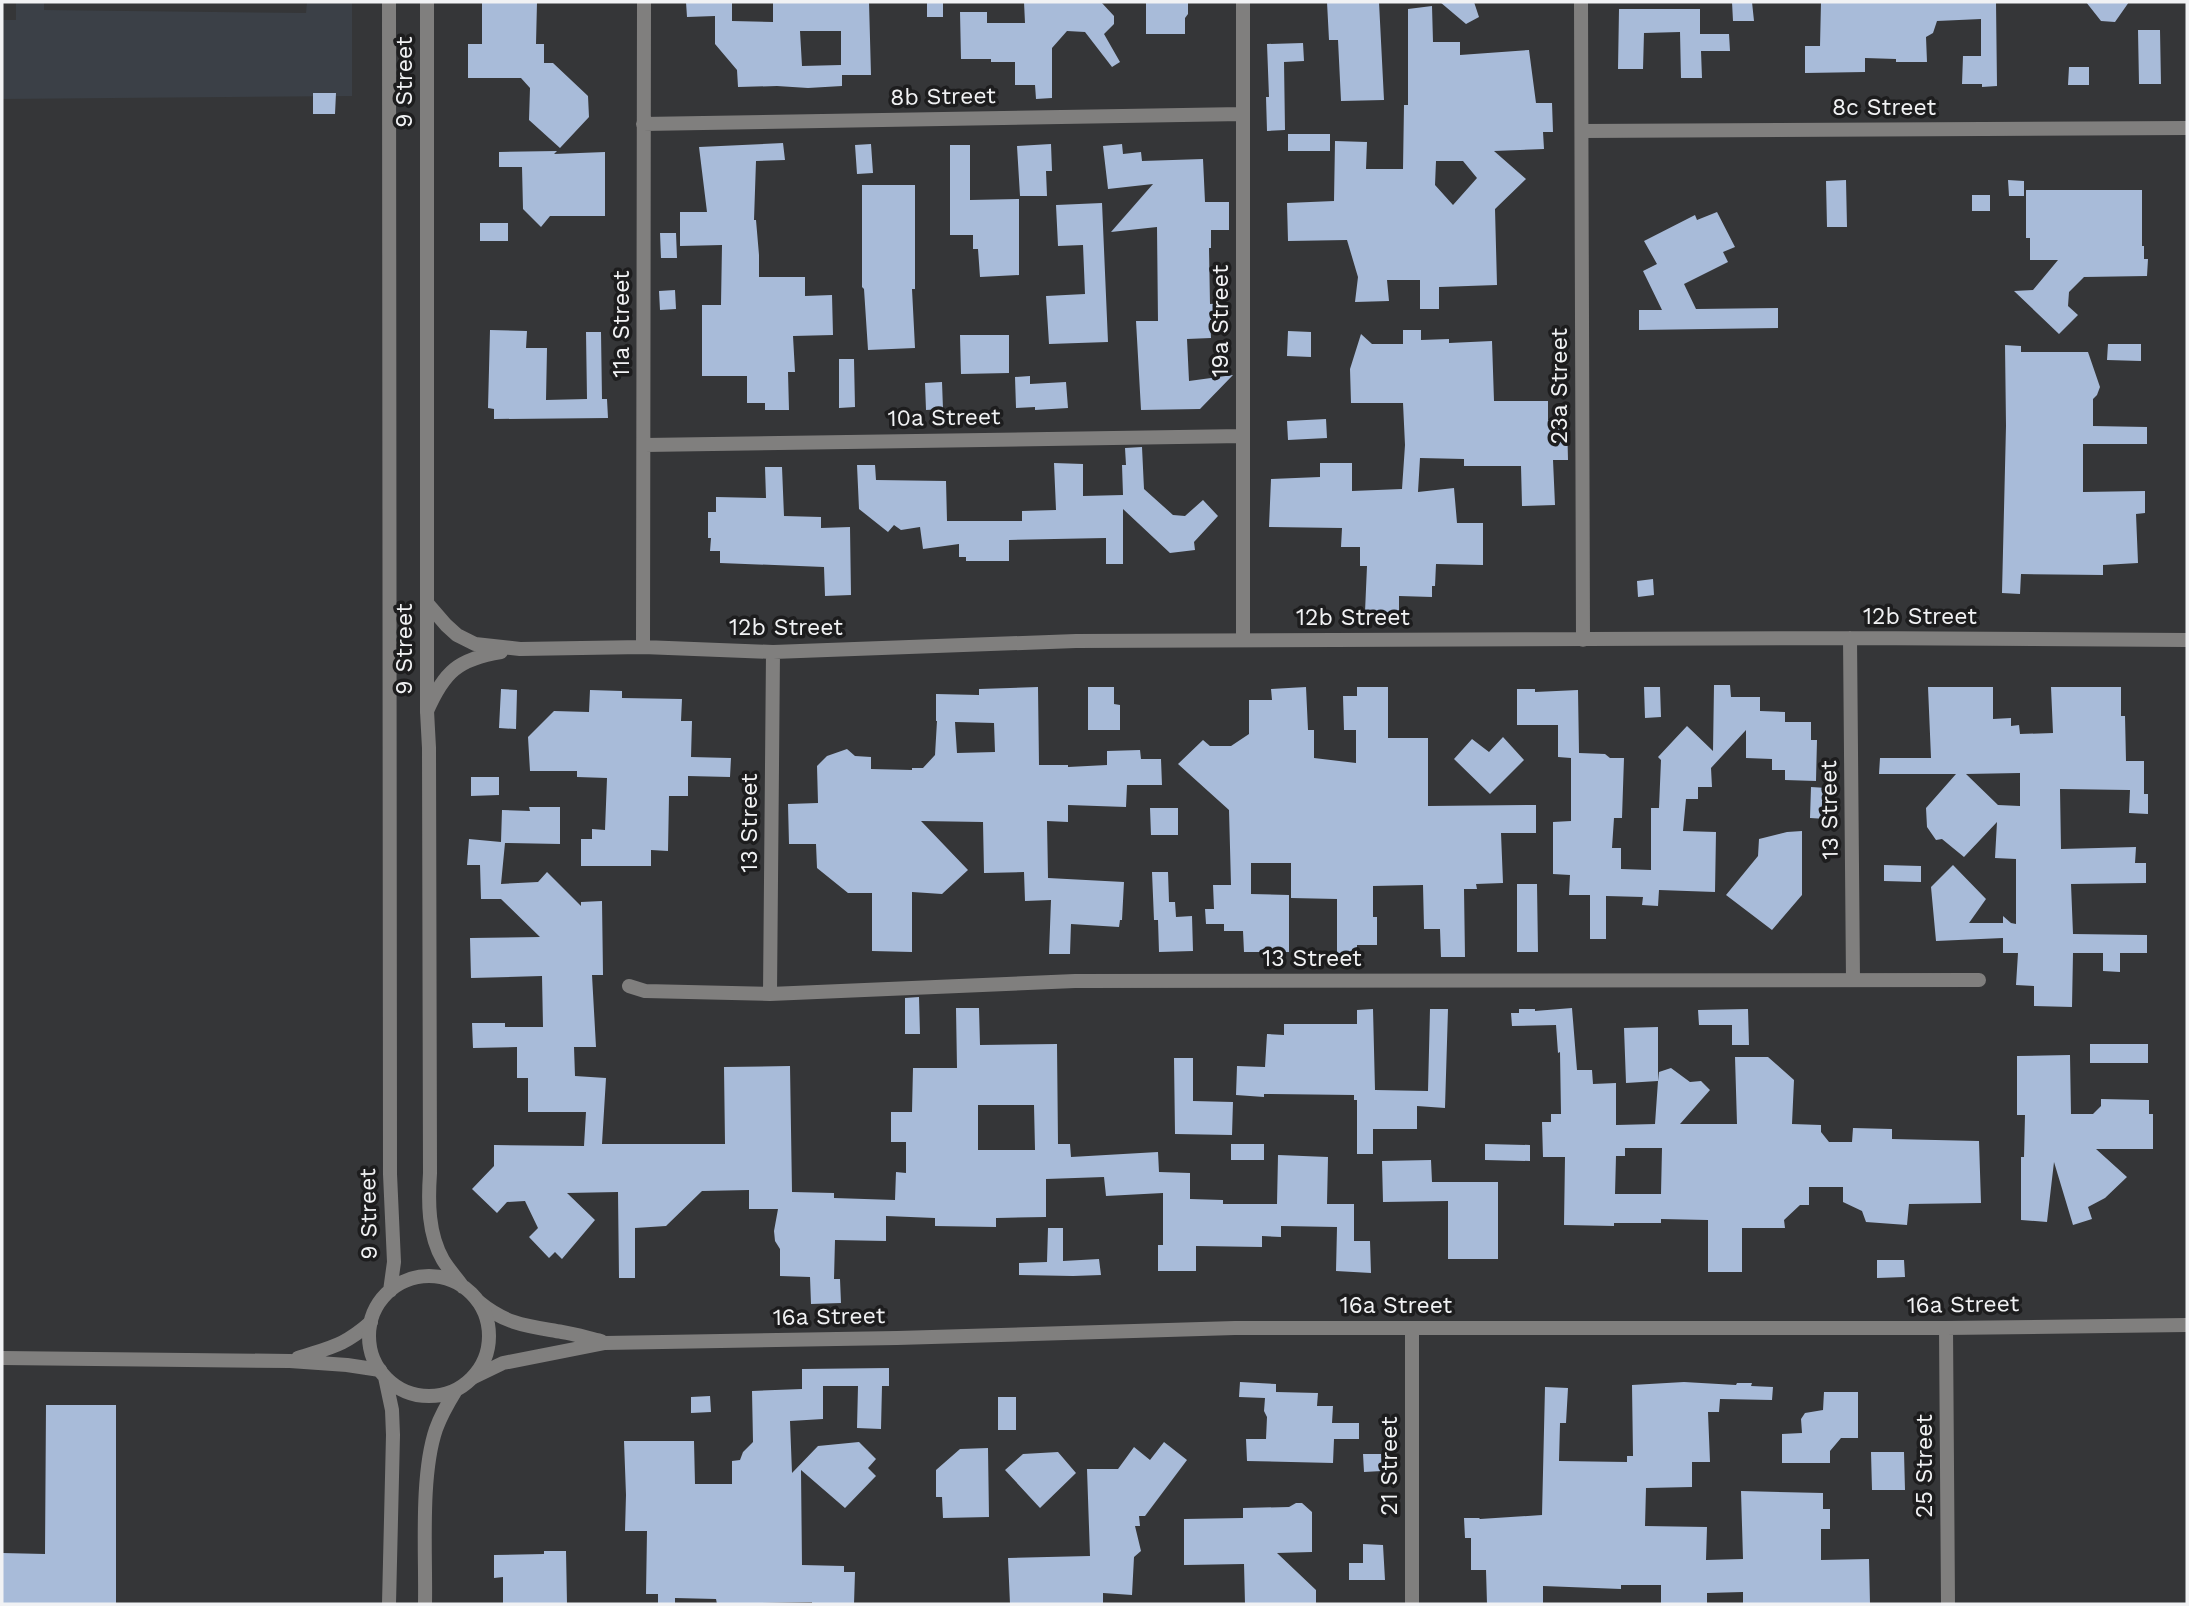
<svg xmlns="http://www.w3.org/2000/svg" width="2189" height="1606" font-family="'Work Sans',sans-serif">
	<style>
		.built { fill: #3b4047 }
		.building { fill: #a8bbd9; fill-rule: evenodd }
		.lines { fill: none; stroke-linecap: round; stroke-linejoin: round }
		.minor { stroke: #807f7e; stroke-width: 14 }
		.tertiary { stroke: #807f7e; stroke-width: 14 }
		.labels { text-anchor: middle; stroke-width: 7; stroke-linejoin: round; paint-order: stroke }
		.street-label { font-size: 23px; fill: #f1f2f4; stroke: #1d1d1e }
	</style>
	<rect width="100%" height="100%" fill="#353638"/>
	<path class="built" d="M16,2H44V10L306,13L307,2H352V96L2,99V20H16Z"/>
	<path class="building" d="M482,2H537L536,44H544V63H553L588,96L589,117L560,148L529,120L530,88L521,78H468V44H482Z
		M686,2H732V15H727H732V21L773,22V2H869L871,75H842V86L808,88L777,86L738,87L737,70L715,44V16L687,17ZM800,31H841V65L802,66Z
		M927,2H943V17H927Z
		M1024,2H1101L1114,16V24L1104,34L1120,62L1112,67L1085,32L1067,31L1052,48V98L1036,99L1035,85H1015V62H991V59H961L960,12H987V23H1025Z
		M1146,2H1188V14L1185,18V34H1146Z
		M1327,2H1379L1384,100L1341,101L1338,40H1329Z
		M1440,2H1474L1479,17L1466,24Z
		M1732,2H1752L1754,21H1733Z
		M1821,2H1996L1997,86L1982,87V84H1962L1963,56H1981V19L1937,21L1933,33L1926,37L1927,62H1896V59L1865,58V72L1805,73V46H1820Z
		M2086,2H2129L2115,22L2101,21Z
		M1432,6L1433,42H1460V55L1529,50L1536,103H1552L1553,132H1543L1544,149L1494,151L1526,179L1495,209L1497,285L1439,287V309H1420V280H1387L1389,301L1355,302L1358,277L1347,240L1288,241L1287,203L1334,201L1335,141L1367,142L1366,169H1403L1404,105H1408V9ZM1436,161H1463L1477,178L1453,205L1435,185Z
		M1619,9H1700V34H1729L1730,51H1701L1702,78H1681L1680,32L1644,33L1643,69H1618Z
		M2138,30H2160L2161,84H2139Z
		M1303,43L1304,61L1284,62L1285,130L1267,131L1266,97H1269L1267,44Z
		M2069,67H2089V85H2068Z
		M313,93H336L335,114H313Z
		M1288,134H1330V151H1288Z
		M783,143L785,160L756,161L754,220H756L759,255V277H805V296L832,295L833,335L793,336L795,372H788L789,410H765V403H747V376H702V305H721L722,245L680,246V212H707L699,147Z
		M871,144L873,173L857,174L855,145Z
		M1051,144L1052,171H1046L1047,196H1020L1017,146Z
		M1122,144L1123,154L1141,152L1142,161L1203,159L1205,202H1229V230H1211V248H1209L1210,304L1227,303L1228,318L1210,320L1211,338L1187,339L1189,381L1233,375L1200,409L1141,410L1136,321H1158L1157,227L1111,232L1153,184L1108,189L1103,146Z
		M950,145H970V200L1019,199V275L980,277L978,249H973V235H950Z
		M557,151L554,154L605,152V216H550L541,227L523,209L522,167H499V152Z
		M1846,180L1847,227H1827L1826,181Z
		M2008,180L2024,181V196H2009Z
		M862,185H915V289H912L915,348L868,350L864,289L862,287Z
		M2026,190H2142V246H2144V259H2148L2147,276L2084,277L2069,292L2068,306L2078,315L2059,334L2014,291L2033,290L2058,260H2030V238H2026Z
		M1972,195H1990V211H1972Z
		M1102,203L1108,342L1049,344L1046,296L1085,294L1083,245L1058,246L1056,205Z
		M1717,212L1735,247L1723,252L1728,262L1684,284L1696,309L1778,308V328L1639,330V310H1662L1643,271L1657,264L1644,241L1695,215L1697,220Z
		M480,223H508V241H480Z
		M660,233H676L677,258H661Z
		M675,290L676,309L660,310L659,291Z
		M490,330L527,331L526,348H547L546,400L587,399L586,332H601L602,399H607L608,418L494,419V409L488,408Z
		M1403,330H1421V340L1449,339V343L1492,341L1494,401H1548V420H1567L1568,460H1553L1555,505L1522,506L1521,466H1464V459L1420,458L1418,492L1454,488L1457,523H1483V565L1436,564L1435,586H1432V597L1399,596V613L1365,612L1367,566H1360V547H1341L1342,528L1269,527L1271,479L1320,477V463H1352V491L1402,489L1405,445L1403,403H1351L1350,369L1361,334L1372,344H1403Z
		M1288,331L1311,332V357L1287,356Z
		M960,335H1009V373L961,374Z
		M2108,344H2141V361L2107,360Z
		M2005,345L2021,346V352H2088L2100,387L2097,395L2093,399V426L2147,427V444H2083V492L2145,491V513L2136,514L2138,563L2103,565V575L2021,574L2020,594L2002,593L2006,426Z
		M839,359H854L855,407L839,408Z
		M1030,376V384L1066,382L1068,408L1035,410V407L1016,408L1015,377Z
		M942,382L943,409L926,410L925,383Z
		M1326,419L1327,438L1288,440L1287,421Z
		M1142,447L1144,489L1173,515L1185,516L1203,500L1218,516L1194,542L1195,550L1170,553L1123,509V564H1106V538L1009,540V561H966V557H959V544L923,549L920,527L901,530L894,525L888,532L859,509L857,465H875L876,480L946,481L947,521H1022V511L1056,510L1054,463L1083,464V496L1123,495L1122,465H1126L1125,448Z
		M765,467H782L784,516L821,517V528L850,527L851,595L825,596L824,567L720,563V551H710L711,538H708V512H716V497L766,498Z
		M1653,579L1654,595L1638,597L1637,581Z
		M1714,685H1730L1731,697H1760V711L1785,712V722H1811V740H1817L1816,781L1785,780V770H1772V759L1746,758V730L1711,768L1712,787H1698V799H1686L1683,831L1716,832L1715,892L1659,890L1658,906L1642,905L1643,897L1606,896V939H1590V895H1569L1570,875L1553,874V822L1571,821V758L1558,757V725H1517V689H1535V692L1578,690L1579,753L1605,754L1610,758H1624L1622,818H1614L1612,848H1621V869L1651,870V808H1659L1661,760L1658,757L1687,726L1713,751Z
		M1038,687L1039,765H1068V767L1107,765V751L1140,750L1141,759H1161L1162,785H1127L1126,807L1068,805V822L1047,821L1048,878L1124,882L1122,920H1120L1119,927L1071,924L1070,954H1049L1051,900L1025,901L1024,872L984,873L983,822L921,821L968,870L942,894L912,892V952L872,951V893H848L817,868L816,844H789L788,804L818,803L817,766L827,756L847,749L855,756L871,757V769L912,770V768H923L935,755L937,721H936V694L979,695V689ZM955,722L994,723L995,752L957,753Z
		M1088,687H1114V704L1120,705V730H1088Z
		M1306,687L1308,730H1314V758L1356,763V730H1344L1343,696H1357V687H1388V738H1428V806L1536,805V833H1501L1503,883L1476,884L1477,889H1464L1465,957H1441L1440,929H1424L1423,885L1373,886V917H1377V945H1357V953H1337V899L1291,898V863H1251V894L1289,895V952H1244L1243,931H1224V924H1206L1205,909H1214L1213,885H1231L1229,810L1178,764L1203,740L1210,746H1231L1249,734V700H1272L1271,689Z
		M1644,687H1660L1661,717L1645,718Z
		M1928,687H1993V719L2011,718V726L2019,725L2020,734L2053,733L2051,687H2121V716H2125L2126,761H2144V794H2148V814L2129,813L2130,790L2060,789L2061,849L2136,847L2135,863H2146V883L2071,884L2073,934L2147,935V953H2120V972L2103,971V953H2073L2072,1007L2034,1006V986L2016,985L2018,953H2003V938L1936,941L1931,887L1953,865L1986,899L1969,923H2003V916L2011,923L2016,924V859L1995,858L1997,822L1964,857L1942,839L1936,840L1927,827L1926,808L1956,774H1879L1880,758H1931ZM2020,773V806L1998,805L1966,774Z
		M501,689L517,690L516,729L499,728Z
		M590,690L622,691V698L682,699L681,721H692L691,757L731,758L730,777L688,776V796H669L668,851L651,850V866H581V839H592V829L605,830L607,778L577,777V771H530L528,737L554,711L589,712Z
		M1503,737L1524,760L1490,794L1454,759L1472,739L1489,752Z
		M471,777H499V795L471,796Z
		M1811,787L1827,788L1826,819L1810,818Z
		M529,807H560V844L505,843L501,884L538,882L547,872L581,906V902L602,901L603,975H592L596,1047H574L575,1076L606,1078L602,1144H725L724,1067L790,1066L792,1192L834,1193V1198L895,1200L896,1172L906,1173V1142H891V1112H912L913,1068H957L956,1008H979L980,1045L1057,1044L1058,1144H1070L1071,1157L1158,1152L1159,1172L1190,1173V1199L1223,1200V1204H1277L1278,1155L1328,1157L1327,1204H1354V1241H1370L1371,1273L1336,1271L1337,1227L1281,1226V1237L1262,1236V1247L1196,1246V1271H1158V1245H1163V1193L1106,1196L1104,1177L1046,1179V1217L996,1218V1227L935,1226V1218L886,1216V1241L835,1240L834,1279H840L841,1303L811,1304L810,1277L780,1276V1249L775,1241L774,1231L778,1209H749V1190L702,1191L666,1226L635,1228V1278H619L618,1192L567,1193L595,1220L562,1259L555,1252L549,1258L529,1237L538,1228L525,1201L507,1202L497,1213L472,1189L494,1166V1145L584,1146L586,1112H528V1078H517V1047L473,1048L472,1023H505V1027H543L542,976L471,978L470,938L540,937L501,899H481L480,865H467L469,839L501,842L502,810L530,811ZM978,1105H1034L1035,1150H978Z
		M1150,808H1178V835H1151Z
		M1802,831V895L1772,930L1726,895L1758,856L1759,839L1787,832Z
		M1884,865L1921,866V882L1884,881Z
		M1152,872H1168L1169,902H1175L1176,917L1192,916L1193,951L1159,952L1158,920H1154Z
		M1517,884H1537L1538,952H1517Z
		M919,997L920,1034H905V998Z
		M1572,1008L1577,1070H1592L1593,1084L1616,1083V1125L1655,1124L1658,1081L1626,1083L1624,1028L1658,1027V1081L1659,1072L1671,1068L1690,1082L1701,1081L1710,1090L1680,1124H1737L1735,1057H1768L1794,1080L1792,1124L1821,1125V1132L1829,1142H1852L1853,1128L1892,1129V1139L1979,1141L1981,1203L1909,1204L1907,1225L1866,1222L1862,1211L1843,1202V1187H1809V1205H1800L1784,1220L1785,1228H1742V1272H1708V1220L1661,1219V1223H1614V1226L1564,1225L1565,1157H1543L1542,1122H1551V1114H1561L1560,1052L1558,1053L1556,1025L1512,1026L1511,1013H1519V1009H1535V1011ZM1625,1148H1662L1661,1194H1615L1616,1156H1625Z
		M1373,1009L1375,1090L1428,1091L1430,1009H1448L1445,1108L1417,1106V1129H1373V1154H1357V1100H1354V1095L1264,1094V1097L1236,1095L1237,1066L1265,1067L1267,1034L1284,1035V1024H1357V1010Z
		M1748,1009L1749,1045H1732V1025H1699L1698,1010Z
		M2090,1044H2148V1063H2090Z
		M2070,1055L2071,1114H2093L2101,1106V1099L2149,1100V1114H2153V1149H2096L2127,1177L2105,1198L2088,1207L2092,1219L2073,1225L2054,1162L2047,1222L2021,1220V1157H2024L2025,1115H2017V1056Z
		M1174,1058H1193V1101L1233,1102L1232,1135L1175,1134Z
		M1231,1144H1264V1160H1231Z
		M1485,1144L1530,1145V1161L1485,1160Z
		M1431,1160L1432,1182H1498V1259H1448V1201L1383,1202L1382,1161Z
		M1048,1228H1063V1261L1099,1259L1101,1275L1073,1276L1019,1275V1263L1047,1262Z
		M1877,1260H1904L1905,1277L1877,1278Z
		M889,1368V1386H882L881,1429L857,1428L858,1386H823V1419L790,1421L792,1473L818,1446L859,1442L876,1459L868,1468L876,1476L845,1508L801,1470L802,1565L844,1566V1572H855L854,1604H812V1602L717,1604L716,1599L675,1598V1603H658V1594H646L647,1531H625L626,1495L624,1441H694L695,1484H732V1461L740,1460L743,1452L753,1442L752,1391L802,1389V1369Z
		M1240,1382L1276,1384V1392L1318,1393L1317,1406H1333L1332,1423H1359V1439H1334L1333,1463L1247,1461L1246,1439H1266L1267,1417L1264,1411L1265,1398L1239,1397Z
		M1684,1382L1736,1385L1737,1383H1752L1751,1386L1773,1387L1772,1400L1720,1399L1719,1412H1708L1710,1462H1692V1487L1646,1488L1645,1526L1707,1527L1706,1560L1743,1559L1741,1491L1823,1493V1509H1830V1529H1821V1560L1869,1559L1870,1604H1743V1592L1707,1593V1604H1661V1585H1621V1589L1543,1586V1604H1487L1486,1570H1471V1538H1465L1464,1518H1479L1480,1519L1542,1515L1545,1387L1568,1388L1566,1423H1560L1559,1461L1627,1462V1456H1633L1632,1385Z
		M1824,1392H1858V1438H1841L1830,1451V1463H1782V1434L1802,1433L1801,1419L1805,1413L1823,1410Z
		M710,1396L711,1412L691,1413V1397Z
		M998,1397H1016V1430H998Z
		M46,1405H116V1604H2V1553L45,1554Z
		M1164,1442L1187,1460L1145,1516H1139L1140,1526H1135L1141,1551L1134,1557L1132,1595L1103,1593V1604H1010L1008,1558L1090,1556L1087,1469H1118L1134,1447L1150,1460Z
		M988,1448L989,1517L943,1518L942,1497H936V1470L960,1449Z
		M1058,1452L1076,1473L1040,1508L1005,1470L1023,1454Z
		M1871,1452H1904L1905,1490H1872Z
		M1363,1454H1381L1382,1471L1364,1472Z
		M1296,1503H1302L1312,1512V1552L1277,1553L1316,1590V1604H1245L1244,1564L1184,1565V1519L1243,1518V1508L1289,1507Z
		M1363,1544L1383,1545L1385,1580H1349V1563H1363Z
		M544,1551H566L567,1604H503V1577L494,1578V1555L544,1554Z"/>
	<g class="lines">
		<path class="minor" d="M1243,2V640
			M1581,2L1583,640
			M643,124L1243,114
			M1582,131L2187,128
			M645,445L1243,436
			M427,603L446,625L457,635L475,644L520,649L643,647L773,652L1076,641L1850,638L2187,640
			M1850,638L1853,980
			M643,647L644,2
			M427,711C444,672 458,659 501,652
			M629,986L645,991L770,994L1075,981L1979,980
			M770,994L773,652
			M479,1302C507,1325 528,1326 562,1332C575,1334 588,1338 601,1341
			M1946,1328L1948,1604
			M2,1358L290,1361L347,1365L380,1370
			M298,1358C331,1347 344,1346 371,1322
			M474,1377L503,1363L605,1343L897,1338L1235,1328H1946L2187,1325
			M1412,1604V1328"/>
		<path class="tertiary" d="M389,2L390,1174L394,1262L390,1291
			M427,2V711L429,748L430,1173C428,1202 428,1234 443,1260C449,1270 457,1278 463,1287
			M369 1336a60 60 0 1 1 120 0a60 60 0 1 1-120 0Z
			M385,1377L392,1410L393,1435L389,1604
			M425,1604C426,1554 420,1476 436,1429C441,1415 448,1403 456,1390"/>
	</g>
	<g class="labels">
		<g class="street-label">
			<text transform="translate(404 82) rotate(-90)" y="8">9 Street</text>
			<text transform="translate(943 96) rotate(-1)" y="8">8b Street</text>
			<text x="1884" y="115">8c Street</text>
			<text transform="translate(1220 321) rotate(-90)" y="8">19a Street</text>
			<text transform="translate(621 324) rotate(-90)" y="8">11a Street</text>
			<text transform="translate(1559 386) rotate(-90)" y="8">23a Street</text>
			<text transform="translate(944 417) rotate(-1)" y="8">10a Street</text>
			<text x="1920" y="624">12b Street</text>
			<text x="1353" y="625">12b Street</text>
			<text x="786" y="635">12b Street</text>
			<text transform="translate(404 649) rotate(-90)" y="8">9 Street</text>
			<text transform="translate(1829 810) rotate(-91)" y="8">13 Street</text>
			<text transform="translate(749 823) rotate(-90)" y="8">13 Street</text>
			<text x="1312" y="966">13 Street</text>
			<text transform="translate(368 1214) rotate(-91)" y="8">9 Street</text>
			<text transform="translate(1963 1304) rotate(-1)" y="8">16a Street</text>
			<text x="1396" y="1313">16a Street</text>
			<text transform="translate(829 1316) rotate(-1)" y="8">16a Street</text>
			<text transform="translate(1389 1466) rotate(-90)" y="8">21 Street</text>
			<text transform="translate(1924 1466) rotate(-90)" y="8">25 Street</text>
		</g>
	</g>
	<rect width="2189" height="1606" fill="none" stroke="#f1f2f4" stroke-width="7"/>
</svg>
